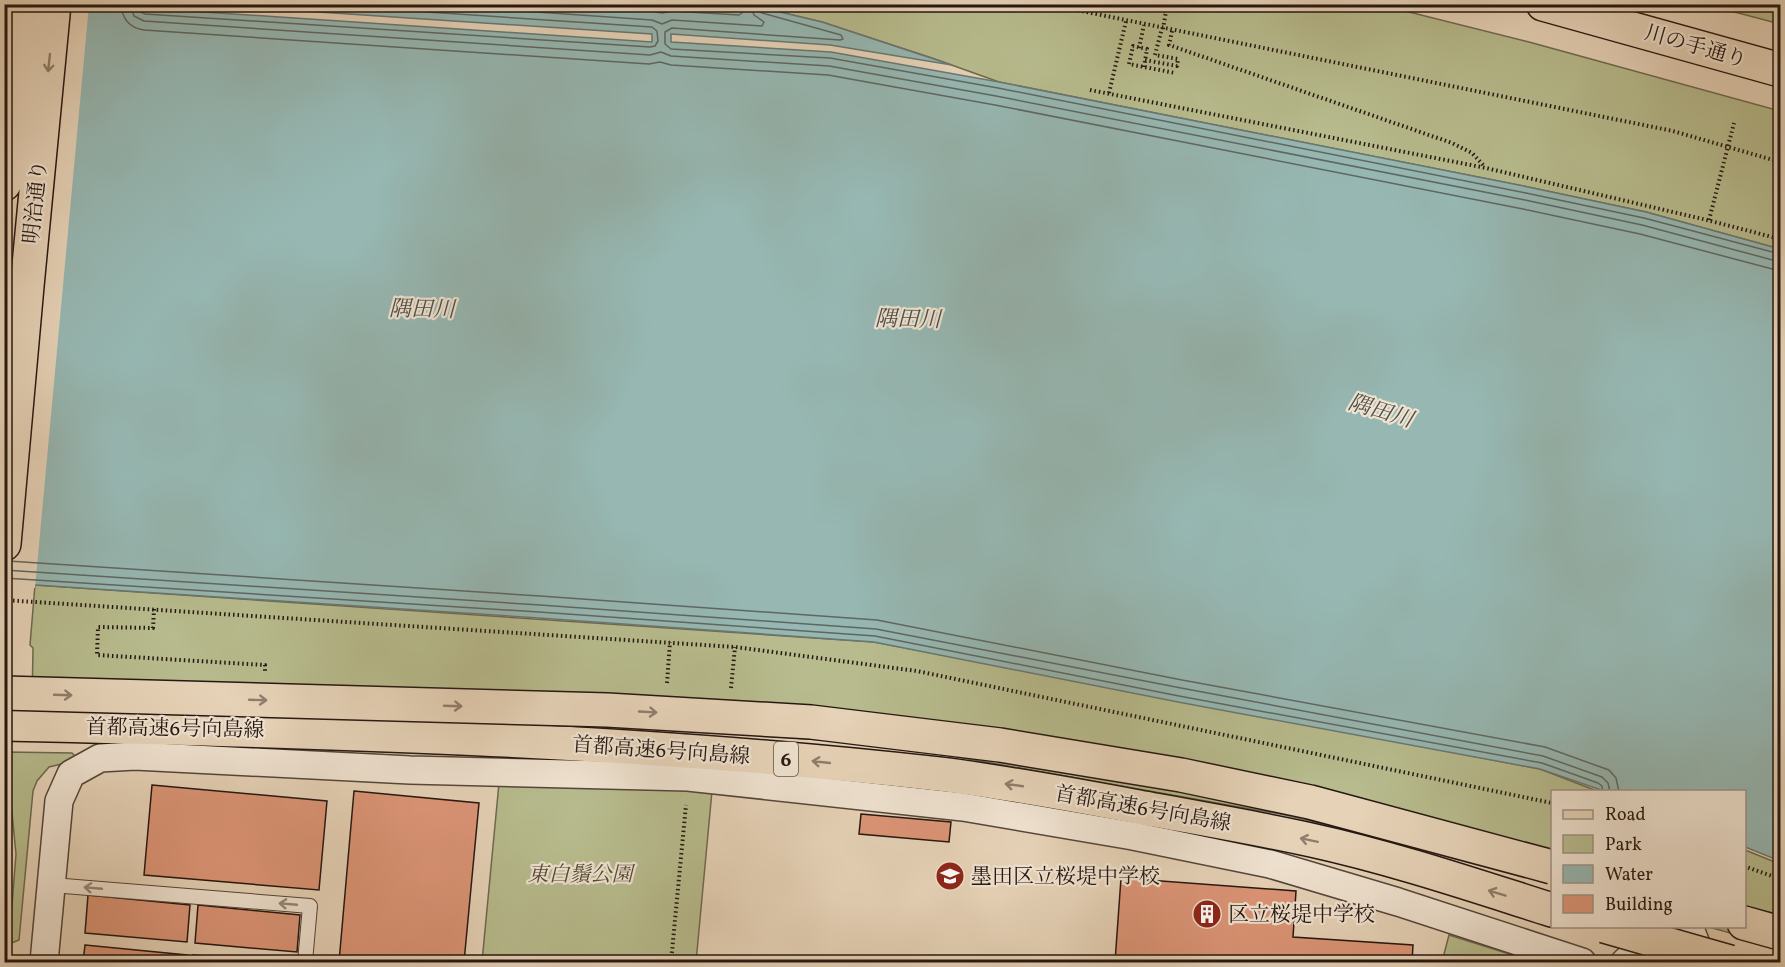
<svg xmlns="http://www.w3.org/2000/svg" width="1785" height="967" font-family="Vollkorn,'Noto Serif JP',serif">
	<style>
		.green { fill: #b7bb8d; stroke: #6e694f; stroke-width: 1.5 }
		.water { fill: #96b7b2; stroke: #697772; stroke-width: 1.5 }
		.pier { fill: #e6d2b7 }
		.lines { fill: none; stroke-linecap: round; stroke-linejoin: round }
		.shore { stroke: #5e6762; stroke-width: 1.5 }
		.building { fill: #dc9577; stroke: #251711; stroke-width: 1.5 }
		.lane-casing { stroke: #55463a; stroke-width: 16 }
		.street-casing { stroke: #55463a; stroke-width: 30 }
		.primary-casing { stroke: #251711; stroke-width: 36 }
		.highway-casing { stroke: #251711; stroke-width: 36 }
		.path { stroke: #251711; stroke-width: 4; stroke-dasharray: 1.5 3; stroke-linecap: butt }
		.lane { stroke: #efe2d0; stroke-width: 14 }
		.street { stroke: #efe2d0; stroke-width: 27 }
		.primary { stroke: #e6d2b7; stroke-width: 33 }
		.highway { stroke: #e6d2b7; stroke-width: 33 }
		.highway-bridge-casing { stroke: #251711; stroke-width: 36; stroke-linecap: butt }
		.highway-bridge { stroke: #e6d2b7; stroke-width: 33 }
		.oneway { stroke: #8f7e6c }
		.oneway2 { stroke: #94877a }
		.labels { text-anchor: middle; stroke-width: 4.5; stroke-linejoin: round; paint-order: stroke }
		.shield { fill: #efe2d0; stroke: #62544a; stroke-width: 1.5 }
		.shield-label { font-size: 20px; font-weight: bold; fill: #251711 }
		.street-label { font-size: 21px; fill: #251711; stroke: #efe2d0 }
		.park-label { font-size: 21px; font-style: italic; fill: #514836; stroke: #efe2d0 }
		.poi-label { font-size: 21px; fill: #251711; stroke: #efe2d0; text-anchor: start }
		.water-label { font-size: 22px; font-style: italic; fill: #4d4f49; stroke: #efe2d0 }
	</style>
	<rect width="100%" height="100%" fill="#e6d2b7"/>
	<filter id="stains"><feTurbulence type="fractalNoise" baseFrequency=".00333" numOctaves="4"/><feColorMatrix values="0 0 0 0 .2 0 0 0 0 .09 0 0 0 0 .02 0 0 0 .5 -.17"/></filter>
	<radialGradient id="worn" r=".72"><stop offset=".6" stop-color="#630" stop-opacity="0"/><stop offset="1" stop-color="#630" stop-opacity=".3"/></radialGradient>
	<path class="green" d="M1377,4L1529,42L1780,111V249L1646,212L1528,187L999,82L932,58L822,22L750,5Z
		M1708,5H1780V24Z
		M35,585L874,642L1540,769L1597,791L1552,792V882L1401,842L1285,815L890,745L611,725L32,704L33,648L30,645Z
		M6,752L72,753L77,758L70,762L49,767L37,781L33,791L19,940L9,944L16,854Z
		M499,783L712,791L696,962H482Z
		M1745,850L1780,864V947L1709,927L1744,926Z
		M1449,935L1535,962H1442Z"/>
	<path class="water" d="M4,5H144V8L652,42V34L211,5H750L822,22L952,65L830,45L671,34V42L831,52L999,82L1528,187L1646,212L1780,249V861L1745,847L1744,792L1604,791L1540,769L1178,702L874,642L539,618L5,583Z"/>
	<path class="pier" d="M5,5H89L35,588L4,586Z"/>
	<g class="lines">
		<path class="shore" d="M121,4C122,19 130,28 144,30L649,64L660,62L671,65L828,75L995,105L1523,209L1640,234L1780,271
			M130,4L134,16L144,21L650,55L661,52L671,56L829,66L996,96L1525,200L1642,225L1780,262
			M138,4L139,11L145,14L650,47L655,46L658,41L657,31L652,27L306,4
			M419,4L652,20L662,24L672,20L762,26L764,22L754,15L750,4
			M555,4L652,11L662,13L672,11L739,15L742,13L741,4
			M758,4L759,9L762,13L841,35L843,39L840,40L672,28L665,32V44L671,49L830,58L998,88L1526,193L1644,218L1780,254
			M8,561L540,596L877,620L1182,680L1545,747L1609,770L1616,778L1619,792
			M4,570L540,605L876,629L1181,688L1543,756L1602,777L1608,783L1610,792
			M4,578L539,612L875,636L1179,696L1542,763L1598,783L1602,786L1603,792"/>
	</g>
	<path class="building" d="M152,785L327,801L319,890L144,875Z
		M354,791L479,803L464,962H339Z
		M861,814L951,822L949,842L859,834Z
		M1121,878L1296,891L1293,937L1413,945L1412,962H1115Z
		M88,895L190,905L187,942L85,933Z
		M198,905L300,915L297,952L195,943Z
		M85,945L187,955L186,962H83Z
		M193,955L276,962H192Z"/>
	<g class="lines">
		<g class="lane-casing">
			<path id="lane" d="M52,885L310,906L305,962"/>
		</g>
		<g class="street-casing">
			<path id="street" d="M1689,926L1698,949L1696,962
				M44,962L59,801L71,774L100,758L135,756L410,770L688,777L963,807L1133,836L1270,864L1398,902L1582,962
				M1625,962L1633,955L1643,926"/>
		</g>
		<g class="primary-casing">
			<path id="primary" d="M1543,4L1780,70
				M4,184L21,4
				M4,544L27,286L54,4"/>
		</g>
		<g class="highway-casing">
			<path id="highway" d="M4,724C316,731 629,739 939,774C1004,782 1069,794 1133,806C1192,817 1252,827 1311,840C1393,858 1473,885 1552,910
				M1744,923L1780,933"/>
		</g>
		<path class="path" d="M1047,4L1673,131L1780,162
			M1148,4L1166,11L1163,29
			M1172,31L1169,45L1452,143L1472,153L1485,167
			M1139,48L1144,25
			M1145,60L1177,66L1178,59L1155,55L1162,28
			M1144,67L1147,49L1133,46L1129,64L1175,73
			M1090,90L1486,168L1707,220L1780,239
			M1109,93L1126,21
			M1709,220L1734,123
			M4,600L735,647L917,671L1552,803
			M154,609L153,628L98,627L97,655L265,665V672
			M667,683L670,642
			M731,688L735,647
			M1744,866L1780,879
			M671,962L686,805"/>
		<use href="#lane" class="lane"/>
		<use href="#street" class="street"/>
		<use href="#primary" class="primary"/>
		<use href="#highway" class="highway"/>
		<g class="highway-bridge-casing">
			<path id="highway-bridge" d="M4,693L607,710L811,722L1000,745L1181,775L1310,802L1552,867
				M1604,926L1730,962"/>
		</g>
		<use href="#highway-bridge" class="highway-bridge"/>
	</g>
	<defs><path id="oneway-shaft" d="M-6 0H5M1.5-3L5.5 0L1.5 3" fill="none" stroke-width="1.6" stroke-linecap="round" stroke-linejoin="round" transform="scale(1.5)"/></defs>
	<g class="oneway">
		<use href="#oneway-shaft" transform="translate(49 63) rotate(96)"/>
		<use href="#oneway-shaft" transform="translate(63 695) rotate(2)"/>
		<use href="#oneway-shaft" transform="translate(258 700) rotate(2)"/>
		<use href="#oneway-shaft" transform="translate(453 706) rotate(2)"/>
		<use href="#oneway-shaft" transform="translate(648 712) rotate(3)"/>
		<use href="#oneway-shaft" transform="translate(821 762) rotate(-174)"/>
		<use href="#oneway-shaft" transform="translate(1014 785) rotate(-172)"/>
		<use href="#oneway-shaft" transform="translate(1309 840) rotate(-168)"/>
		<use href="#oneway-shaft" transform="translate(1497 893) rotate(-163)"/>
	</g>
	<g class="oneway2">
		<use href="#oneway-shaft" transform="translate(93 888) rotate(-175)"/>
		<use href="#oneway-shaft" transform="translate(288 904) rotate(-175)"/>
	</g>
	<defs>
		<g id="school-disc" transform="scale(1.5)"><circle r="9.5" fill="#8f2418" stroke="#efe2d0"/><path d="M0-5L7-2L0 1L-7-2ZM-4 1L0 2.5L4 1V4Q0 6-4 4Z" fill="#fff"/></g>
		<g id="building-disc" transform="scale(1.5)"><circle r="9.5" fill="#8f2418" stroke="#efe2d0"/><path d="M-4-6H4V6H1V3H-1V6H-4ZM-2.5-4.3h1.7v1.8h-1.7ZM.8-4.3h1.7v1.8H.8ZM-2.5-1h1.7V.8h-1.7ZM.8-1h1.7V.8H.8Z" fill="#fff"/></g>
	</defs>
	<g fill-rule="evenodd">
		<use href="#school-disc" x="950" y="876"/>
		<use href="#building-disc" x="1207" y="914"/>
	</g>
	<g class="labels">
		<rect class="shield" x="774" y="742" width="24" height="34" rx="4.5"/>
		<g class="shield-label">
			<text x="786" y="766">6</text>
		</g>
		<g class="street-label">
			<text transform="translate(1696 46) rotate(16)" y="7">川の手通り</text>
			<text transform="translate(35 202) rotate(-84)" y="7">明治通り</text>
			<text transform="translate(175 728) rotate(1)" y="7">首都高速6号向島線</text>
			<text transform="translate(661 750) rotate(4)" y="7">首都高速6号向島線</text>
			<text transform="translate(1143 808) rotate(10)" y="7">首都高速6号向島線</text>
		</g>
		<g class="park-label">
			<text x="580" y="881">東白鬚公園</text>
		</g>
		<g class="poi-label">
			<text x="971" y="883">墨田区立桜堤中学校</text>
			<text x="1228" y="921">区立桜堤中学校</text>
		</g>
		<g class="water-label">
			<text transform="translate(422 308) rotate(1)" y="8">隅田川</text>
			<text transform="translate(908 318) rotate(1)" y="8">隅田川</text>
			<text transform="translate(1381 410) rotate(17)" y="8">隅田川</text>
		</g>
	</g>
	<rect width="1785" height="967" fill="none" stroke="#e6d2b7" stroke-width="24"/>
	<rect x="6" y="6" width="1773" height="955" fill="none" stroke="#251711" stroke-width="3"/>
	<rect x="12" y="12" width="1761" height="943" fill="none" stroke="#251711" stroke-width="1.5"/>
	<rect x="1551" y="790" width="195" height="138" fill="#efe2d0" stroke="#9e9184" stroke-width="1.5"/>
	<rect x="1563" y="810" width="30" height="9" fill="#e6d2b7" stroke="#9e9184" stroke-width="1.5"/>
	<text x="1605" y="820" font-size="18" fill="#251711">Road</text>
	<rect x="1563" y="835" width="30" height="18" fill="#b7bb8d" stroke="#9e9184" stroke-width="1.5"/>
	<text x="1605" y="850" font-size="18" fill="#251711">Park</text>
	<rect x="1563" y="865" width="30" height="18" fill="#96b7b2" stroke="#9e9184" stroke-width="1.5"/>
	<text x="1605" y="880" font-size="18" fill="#251711">Water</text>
	<rect x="1563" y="895" width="30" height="18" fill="#dc9577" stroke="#9e9184" stroke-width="1.5"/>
	<text x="1605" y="910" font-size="18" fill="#251711">Building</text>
	<rect width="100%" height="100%" filter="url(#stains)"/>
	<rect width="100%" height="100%" fill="url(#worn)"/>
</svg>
